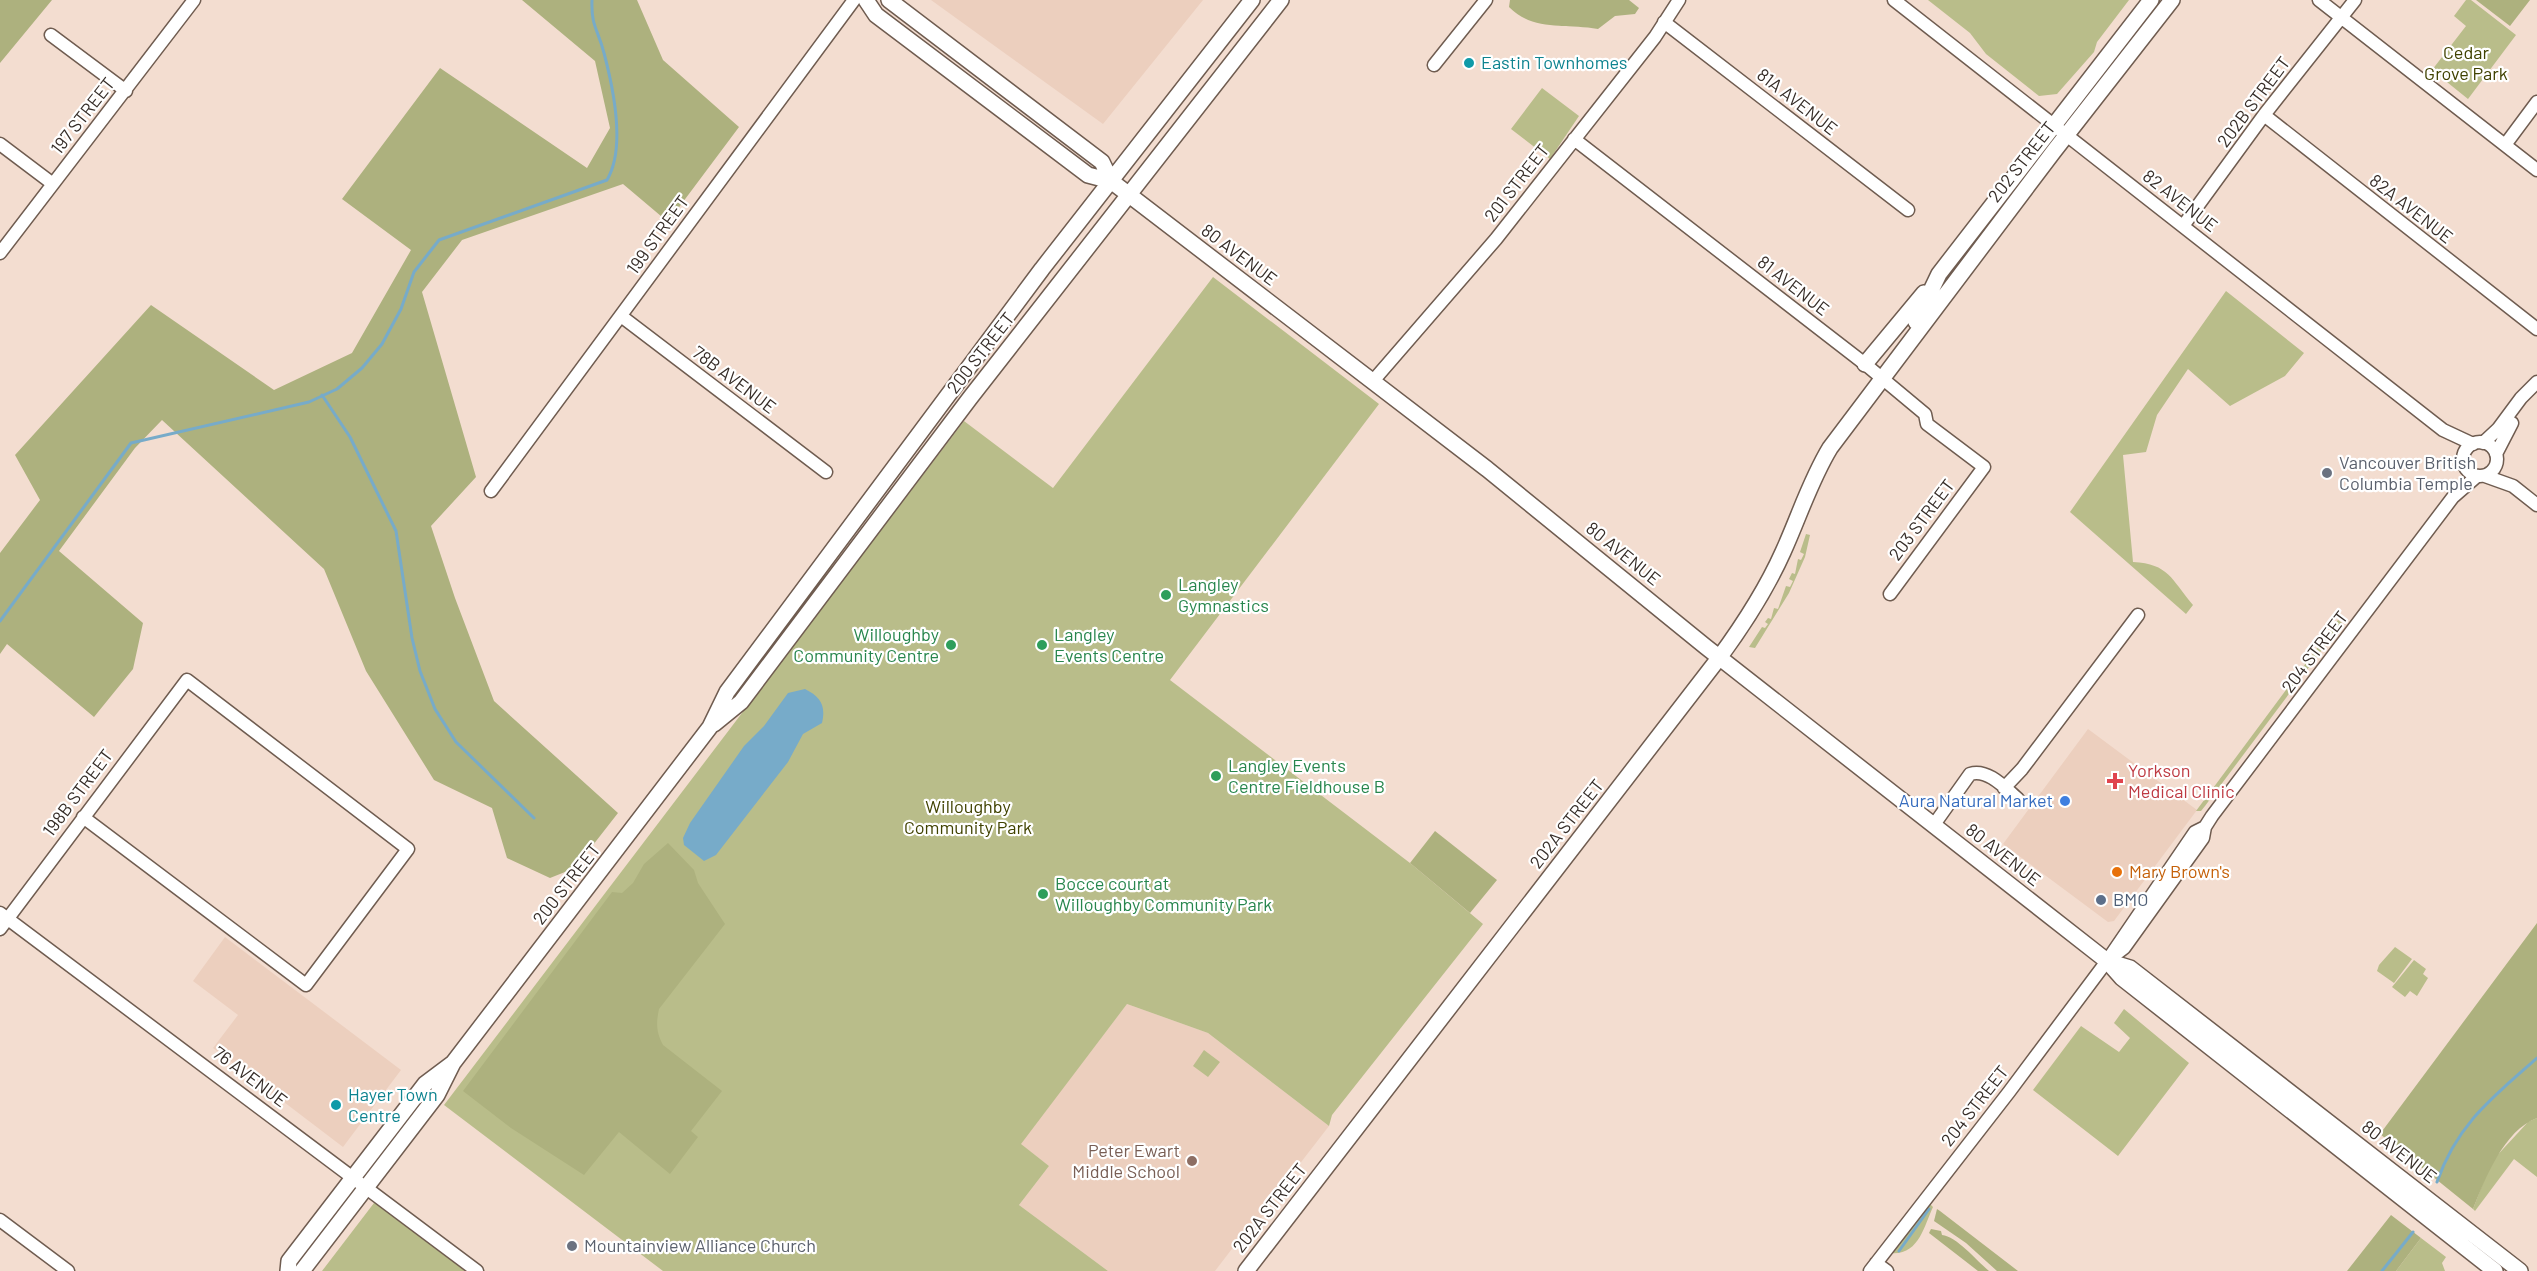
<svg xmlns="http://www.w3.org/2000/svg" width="2537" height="1271" font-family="Barlow,sans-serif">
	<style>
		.built { fill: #eccfbe }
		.green { fill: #b9bd8a }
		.forest { fill: #adb17e }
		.water { fill: #77abc9 }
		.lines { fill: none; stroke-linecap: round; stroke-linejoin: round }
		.stream { stroke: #77abc9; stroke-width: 3 }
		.minor-casing { stroke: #6f5c50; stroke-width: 15 }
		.major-casing { stroke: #6f5c50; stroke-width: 18 }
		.minor { stroke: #fff; stroke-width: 12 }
		.major { stroke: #fff; stroke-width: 15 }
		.culture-dot { fill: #0f9aa8; stroke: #fff; stroke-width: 2 }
		.worship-dot { fill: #6b7280; stroke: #fff; stroke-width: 2 }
		.leisure-dot { fill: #2e9e5b; stroke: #fff; stroke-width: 2 }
		.health-dot { fill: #e0444e; stroke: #fff; stroke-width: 2 }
		.shop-dot { fill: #3f7fe0; stroke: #fff; stroke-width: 2 }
		.food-dot { fill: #e8710a; stroke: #fff; stroke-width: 2 }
		.service-dot { fill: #5c6f8a; stroke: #fff; stroke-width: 2 }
		.education-dot { fill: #8d6e63; stroke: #fff; stroke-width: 2 }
		.labels { text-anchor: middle; stroke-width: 4.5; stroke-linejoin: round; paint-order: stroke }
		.park-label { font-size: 18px; fill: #404200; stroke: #fff }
		.culture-label { font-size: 18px; fill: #0d838f; stroke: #fff; text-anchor: start }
		.street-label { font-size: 18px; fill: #362d28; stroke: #fff }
		.worship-label { font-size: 18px; fill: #5b616d; stroke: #fff; text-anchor: start }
		.leisure-label { font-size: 18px; fill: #27864d; stroke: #fff; text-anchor: start }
		.health-label { font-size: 18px; fill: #be3a42; stroke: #fff; text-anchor: start }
		.shop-label { font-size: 18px; fill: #366cbe; stroke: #fff; text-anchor: end }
		.food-label { font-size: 18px; fill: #c56008; stroke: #fff; text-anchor: start }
		.service-label { font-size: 18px; fill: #4e5e75; stroke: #fff; text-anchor: start }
		.education-label { font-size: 18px; fill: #785e54; stroke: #fff; text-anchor: end }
	</style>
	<rect width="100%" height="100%" fill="#f3ddd0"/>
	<path class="built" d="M931,0H1203L1103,124Z
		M2088,729L2197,810L2114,921L2108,922L2003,844Z
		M225,937L401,1070L343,1147L213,1048L238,1015L193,981Z
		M1127,1004L1208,1033L1329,1126L1267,1206V1210L1260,1220H1254L1215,1271H1108L1019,1205L1049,1166L1020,1144Z"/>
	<path class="green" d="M1928,0H2129L2097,42L2094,52L2057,94L2039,96L1986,54L1970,33Z
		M2466,0H2471L2516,35L2468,99L2432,70L2466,26L2454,16Z
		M1542,88L1579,116L1550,159L1511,129Z
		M1213,277L1379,404L1170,680L1410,863L1483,924L1332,1115L1329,1126L1208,1033L1127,1004L1021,1144L1049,1166L1019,1205L1108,1271H663L444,1105L964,421L1053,488Z
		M2226,291L2304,353L2285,376L2230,406L2188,369L2157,415L2146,452L2123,455L2133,562C2169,564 2171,579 2193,605L2186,614L2070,512Z
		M1806,534L1810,535L1805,557L1789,593L1755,648L1749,647L1762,627L1765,628L1768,624L1765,622L1768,618L1771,619L1774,608L1778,609L1786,586L1790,587L1793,581L1789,579L1792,573L1795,574L1798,559L1801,560L1804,554L1800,552Z
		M2338,620L2342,623L2205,806L2201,811H2196Z
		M2395,947L2412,959L2394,983L2377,971L2379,965Z
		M2414,960L2426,969L2423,974L2428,978L2417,996L2410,991L2405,997L2392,987Z
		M2124,1009L2189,1063L2118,1156L2033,1090L2081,1026L2119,1052L2130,1038L2114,1023Z
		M1204,1050L1220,1062L1208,1077L1193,1066Z
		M2537,1118V1177L2514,1159L2475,1211L2473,1209L2491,1162L2528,1122Z
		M374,1203L378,1204L468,1271H322Z
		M1930,1204L1933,1207C1924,1226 1919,1256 1890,1253Z
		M2421,1238L2446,1257L2442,1263L2445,1271H2396Z"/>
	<path class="forest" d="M0,0H52L0,63Z
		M522,0H637L663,60L739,127L668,222L623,184L462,240L422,292L476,477L431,526L455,598L494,701L618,813L575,868L550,878L507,858L492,808L434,780L366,671L324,569L162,420L135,448L59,551L143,623L133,669L94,717L7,644L0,654V553L40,500L15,455L151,305L274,390L352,353L411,250L342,199L440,68L587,168L610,128L595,61Z
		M1510,0H1629L1639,8L1635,14L1615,16L1598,29C1565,23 1534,32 1509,7Z
		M2476,0H2530L2510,26Z
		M1435,831L1497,880L1470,913L1410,863Z
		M668,843L694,870L698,883L725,924L659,1009C656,1023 656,1032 663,1045L722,1091L691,1131L698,1137L670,1174L619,1132L584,1175L511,1128L463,1091L612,892L622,893L633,883L644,864Z
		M2537,923V1118C2504,1130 2485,1179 2473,1209L2380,1134Z
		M1937,1209L1940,1211L2018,1271H1997L1966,1243L1934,1221Z
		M2391,1215L2421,1238L2396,1271H2347Z
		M1931,1229L1941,1231L1942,1235C1956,1236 1976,1260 1989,1271H1978L1929,1233Z"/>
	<path class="water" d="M805,689C821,697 826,706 822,723L803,734L788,762L716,855L704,861L684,845L683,838L690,823L744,746L764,726L788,693Z"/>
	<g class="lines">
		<path class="stream" d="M322,395L350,437L396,531L412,638L420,671L435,709L456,742L534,818
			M0,621L131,443L309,402L337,389L362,368L382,344L401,309L414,272L439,240L607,180C626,148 613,87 604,53C598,29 591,27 592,0
			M2437,1182C2457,1124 2493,1097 2537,1058
			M1899,1251L1929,1209
			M2382,1271L2413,1232"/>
		<g class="minor-casing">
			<path id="minor" d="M1894,0L2443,430L2473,444
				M2319,0L2537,170
				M1664,22L1908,210
				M51,35L126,91
				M1434,65L1486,0
				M2264,115L2537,329
				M1574,139L1865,364L1925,414L1927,424L1984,467L1890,594
				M0,144L53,184
				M2505,145L2537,102
				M2183,226L2264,115L2355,0
				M0,253L194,0
				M621,316L826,472
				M1373,381L1496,239L1655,37L1679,0
				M2463 459a17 17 0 1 1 34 0a17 17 0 1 1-34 0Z
				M2483,443L2498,429L2521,398L2537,382
				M2496,454L2512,423
				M2485,476L2513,486L2537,505
				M491,491L854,0
				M2004,788L2022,769L2138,615
				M1933,826L1970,774C1988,768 2006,789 2018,799
				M0,913L477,1271
				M0,929L187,680L408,849L306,985L83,817
				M2107,961L2124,948L2203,838L2205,827L2212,816L2453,497L2477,476
				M0,1220L68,1271
				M1876,1263L1887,1271
				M1870,1271L2009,1092L2107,961L2195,832L2205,827"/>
		</g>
		<g class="major-casing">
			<path id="major" d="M866,0L876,15L1088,175L1111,181L1487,469L1706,647L2107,961L2122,978L2495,1271
				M889,0L1102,162L1111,181
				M1916,322L1939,274L2151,0
				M1865,364L1924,293
				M714,724L741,702L970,398L1281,0
				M2107,961L2130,968L2520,1271
				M288,1271L289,1261L425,1084L453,1063L710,727L727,692L1042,269L1252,0
				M302,1271L437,1095L453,1063
				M1246,1271L1719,658C1744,624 1766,590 1783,552C1799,517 1810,481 1830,448L2054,151L2172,0"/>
		</g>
		<use href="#minor" class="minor"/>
		<use href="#major" class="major"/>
	</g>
	<g class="culture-dot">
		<circle cx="1469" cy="63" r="6"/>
		<circle cx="336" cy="1105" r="6"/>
	</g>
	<g class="worship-dot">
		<circle cx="2327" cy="473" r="6"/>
		<circle cx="572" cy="1246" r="6"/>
	</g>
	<g class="leisure-dot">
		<circle cx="1166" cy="595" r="6"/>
		<circle cx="951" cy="645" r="6"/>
		<circle cx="1042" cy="645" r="6"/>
		<circle cx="1216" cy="776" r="6"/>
		<circle cx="1043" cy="894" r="6"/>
	</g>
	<path class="health-dot" d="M2112 772h6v6h6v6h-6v6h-6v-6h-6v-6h6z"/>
	<circle class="shop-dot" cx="2065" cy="801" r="6"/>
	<circle class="food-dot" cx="2117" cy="872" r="6"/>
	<circle class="service-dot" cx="2101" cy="900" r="6"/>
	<circle class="education-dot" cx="1192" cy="1161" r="6"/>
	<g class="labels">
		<g class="park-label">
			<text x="2466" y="59">Cedar<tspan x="2466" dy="21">Grove Park</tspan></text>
			<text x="968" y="813">Willoughby<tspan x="968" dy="21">Community Park</tspan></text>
		</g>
		<g class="culture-label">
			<text x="1481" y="69">Eastin Townhomes</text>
			<text x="348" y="1101">Hayer Town<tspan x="348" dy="21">Centre</tspan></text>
		</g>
		<g class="street-label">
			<text transform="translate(1797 102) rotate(38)" y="6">81A AVENUE</text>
			<text transform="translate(2254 102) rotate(-53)" y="6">202B STREET</text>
			<text transform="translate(83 116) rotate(-52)" y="6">197 STREET</text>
			<text transform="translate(2022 162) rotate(-52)" y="6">202 STREET</text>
			<text transform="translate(1517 183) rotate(-52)" y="6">201 STREET</text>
			<text transform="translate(2180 201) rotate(38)" y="6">82 AVENUE</text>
			<text transform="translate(2411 209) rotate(38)" y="6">82A AVENUE</text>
			<text transform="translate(658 235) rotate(-54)" y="6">199 STREET</text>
			<text transform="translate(1239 255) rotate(37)" y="6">80 AVENUE</text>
			<text transform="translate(1793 286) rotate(38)" y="6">81 AVENUE</text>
			<text transform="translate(981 353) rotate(-52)" y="6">200 STREET</text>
			<text transform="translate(734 380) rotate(37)" y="6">78B AVENUE</text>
			<text transform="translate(1922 520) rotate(-53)" y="6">203 STREET</text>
			<text transform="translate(1623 554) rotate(39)" y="6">80 AVENUE</text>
			<text transform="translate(2315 652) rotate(-53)" y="6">204 STREET</text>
			<text transform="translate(78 793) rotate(-53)" y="6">198B STREET</text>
			<text transform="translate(1567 824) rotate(-52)" y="6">202A STREET</text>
			<text transform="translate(2003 855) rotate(38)" y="6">80 AVENUE</text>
			<text transform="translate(567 884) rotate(-52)" y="6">200 STREET</text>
			<text transform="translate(250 1077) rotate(37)" y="6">76 AVENUE</text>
			<text transform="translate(1975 1106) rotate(-52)" y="6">204 STREET</text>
			<text transform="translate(2399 1152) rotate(38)" y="6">80 AVENUE</text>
			<text transform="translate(1270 1208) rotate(-52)" y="6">202A STREET</text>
		</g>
		<g class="worship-label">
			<text x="2339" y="469">Vancouver British<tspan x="2339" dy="21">Columbia Temple</tspan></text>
			<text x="584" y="1252">Mountainview Alliance Church</text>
		</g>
		<g class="leisure-label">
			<text x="1178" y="591">Langley<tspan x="1178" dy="21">Gymnastics</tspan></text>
			<text x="939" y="641" text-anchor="end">Willoughby<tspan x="939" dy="21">Community Centre</tspan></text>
			<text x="1054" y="641">Langley<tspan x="1054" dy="21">Events Centre</tspan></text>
			<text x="1228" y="772">Langley Events<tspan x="1228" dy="21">Centre Fieldhouse B</tspan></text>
			<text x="1055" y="890">Bocce court at<tspan x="1055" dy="21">Willoughby Community Park</tspan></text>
		</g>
		<g class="health-label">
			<text x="2128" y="777">Yorkson<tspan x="2128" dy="21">Medical Clinic</tspan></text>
		</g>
		<g class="shop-label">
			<text x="2053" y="807">Aura Natural Market</text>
		</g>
		<g class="food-label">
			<text x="2129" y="878">Mary Brown's</text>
		</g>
		<g class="service-label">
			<text x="2113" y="906">BMO</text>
		</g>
		<g class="education-label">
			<text x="1180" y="1157">Peter Ewart<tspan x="1180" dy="21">Middle School</tspan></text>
		</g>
	</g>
</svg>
